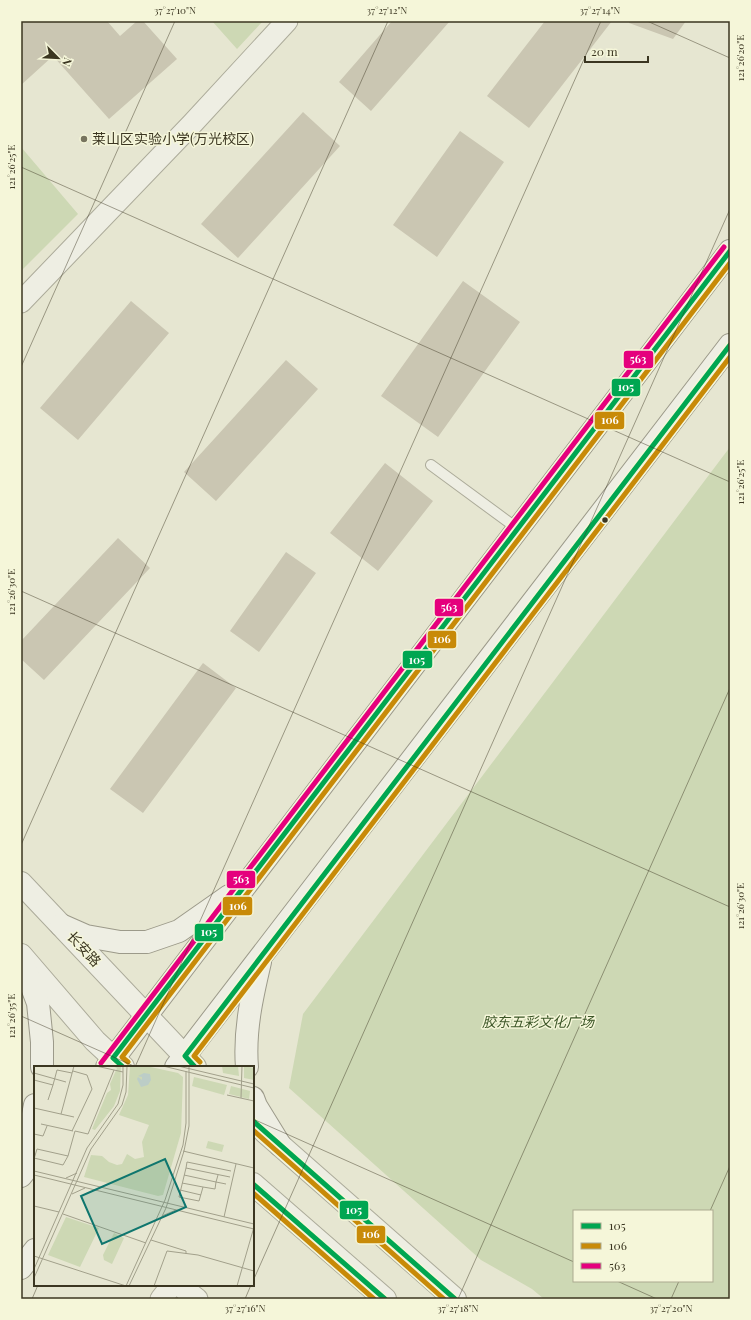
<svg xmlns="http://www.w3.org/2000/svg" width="751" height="1320" font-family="'Playfair Display','Noto Sans SC',serif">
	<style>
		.green { fill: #cdd8b4; fill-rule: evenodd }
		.building { fill: #cac6b2 }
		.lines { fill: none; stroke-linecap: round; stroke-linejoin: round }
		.service-casing { stroke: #acab9a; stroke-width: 12 }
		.minor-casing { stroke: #acab9a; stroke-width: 23 }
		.tertiary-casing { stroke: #acab9a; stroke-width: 24 }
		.secondary-casing { stroke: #9c9a8a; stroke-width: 24 }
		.service { stroke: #eeeee3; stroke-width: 10 }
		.minor { stroke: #eeeee3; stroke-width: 21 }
		.tertiary { stroke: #eeeee3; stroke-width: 22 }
		.secondary { stroke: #eeeee3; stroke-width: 22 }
		.bus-1-casing { stroke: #f5f6d9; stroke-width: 8 }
		.bus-2-casing { stroke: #f5f6d9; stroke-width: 8 }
		.bus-3-casing { stroke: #f5f6d9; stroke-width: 8 }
		.bus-1 { stroke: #00a651; stroke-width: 5 }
		.bus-2 { stroke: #c88a08; stroke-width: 5 }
		.bus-3 { stroke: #e5007d; stroke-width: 5 }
		.ticks { fill: none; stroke: #3b3621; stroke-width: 1; stroke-opacity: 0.45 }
		.poi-dot { fill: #77745f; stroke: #f5f6d9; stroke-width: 1.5 }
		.bus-dot { fill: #3b3621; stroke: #f5f6d9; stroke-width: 1.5 }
		.labels { text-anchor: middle; stroke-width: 3; stroke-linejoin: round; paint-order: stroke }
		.poi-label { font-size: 14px; fill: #3b3621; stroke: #f5f6d9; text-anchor: start }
		.street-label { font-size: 14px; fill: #3b3621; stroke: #f5f6d9 }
		.park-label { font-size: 14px; font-style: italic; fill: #3d5728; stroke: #f5f6d9 }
		.inset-road { fill: none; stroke: #a2a08b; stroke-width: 1 }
		.view { fill: #0f766e; fill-opacity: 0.15; stroke: #0f766e; stroke-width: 2 }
		.inset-edge { fill: none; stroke: #3b3621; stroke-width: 2 }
		.line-badge { stroke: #f5f6d9; stroke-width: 1.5 }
		.badge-label { font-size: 11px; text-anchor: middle; font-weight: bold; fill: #fff }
		.neatline { fill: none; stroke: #3b3621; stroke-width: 1.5 }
		.ticks-label { font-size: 10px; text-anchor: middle; fill: #3b3621 }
	</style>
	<rect width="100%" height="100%" fill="#e6e6d1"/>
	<path class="green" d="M212,21H263L237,49Z
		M21,147L78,214L21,271Z
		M730,447V1299H544L532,1289L481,1260L289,1088L303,1014ZM574,1211H712V1281H574Z"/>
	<path class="building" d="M21,21H107L120,36L137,21H143L177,59L109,119L53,56L21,85Z
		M392,21H450L371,111L339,82Z
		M545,21H612L529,128L487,96Z
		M629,21H686L673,39L629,23Z
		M303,112L340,146L238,258L201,224Z
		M460,131L504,162L437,257L393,225Z
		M463,281L520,322L438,437L381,396Z
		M131,301L169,333L78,440L40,408Z
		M286,360L318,389L216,501L184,472Z
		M385,463L433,501L378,571L330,533Z
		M118,538L150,568L44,680L21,659V641Z
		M286,552L316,573L259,652L230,631Z
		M203,663L236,688L143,813L110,789Z"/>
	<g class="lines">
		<g class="service-casing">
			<path id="service" d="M431,465L518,529"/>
		</g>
		<g class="minor-casing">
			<path id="minor" d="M21,302L192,124L287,21
				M179,1285L197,1299
				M161,1299L172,1285"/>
		</g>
		<g class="tertiary-casing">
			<path id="tertiary" d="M21,883L195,1067
				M21,955L95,1041L123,1067
				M265,1132L455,1299
				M253,1184L385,1299"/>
		</g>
		<g class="secondary-casing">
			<path id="secondary" d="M61,925L86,936L120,942H147L179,931L229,896
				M21,958L38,1003L42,1042V1067
				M107,1067L730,251
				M176,1067L730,345
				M247,1067C244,1031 252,996 260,962
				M253,1098L256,1106L280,1145
				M21,1151L31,1125L35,1105
				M21,1176L35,1158
				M21,1268L35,1250"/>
		</g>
		<use href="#service" class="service"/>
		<use href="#minor" class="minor"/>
		<use href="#tertiary" class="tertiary"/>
		<use href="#secondary" class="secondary"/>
		<g class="bus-1-casing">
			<path id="bus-1" d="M123,1067L113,1058L730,251
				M195,1067L185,1056L730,345
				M253,1121L455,1299
				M253,1184L385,1299"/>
		</g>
		<g class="bus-2-casing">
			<path id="bus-2" d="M128,1062L122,1057L730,263
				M200,1062L194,1056L730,357
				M253,1130L444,1299
				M253,1193L374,1299"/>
		</g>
		<g class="bus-3-casing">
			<path id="bus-3" d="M101,1063L724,247"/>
		</g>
		<use href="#bus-1" class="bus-1"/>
		<use href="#bus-2" class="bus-2"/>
		<use href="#bus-3" class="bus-3"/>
	</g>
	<path class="ticks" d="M647,21L730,58M21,167L730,482M21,367L175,21M21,591L730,907M21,845L388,21M21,1016L136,1067M135,1067L601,21M253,1119L574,1262M710,1211L730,1166M253,1281L730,209M617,1281L657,1299M32,1299L38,1285M245,1299L251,1285M458,1299L730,688M671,1299L679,1281"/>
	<circle class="poi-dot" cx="84" cy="139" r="4"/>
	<circle class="bus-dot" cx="605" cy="520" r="3.5"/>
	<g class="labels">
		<g class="poi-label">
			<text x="92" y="144">莱山区实验小学(万光校区)</text>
		</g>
		<g class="street-label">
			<text transform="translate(84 949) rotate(47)" y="5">长安路</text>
		</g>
		<g class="park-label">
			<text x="538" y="1027">胶东五彩文化广场</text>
		</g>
	</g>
	<g transform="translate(34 1066)">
		<rect width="220" height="220" fill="#e6e6d1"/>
		<path d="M78,0H87L86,25L80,40L61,64L58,63L73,27L77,24L76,18L83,2ZM96,0H112L144,7L149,11L147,67L129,129L124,130L50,111L57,89L68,90L75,96L83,99L88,98L93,88L101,93L110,91L108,76L115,59L85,49L94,29ZM188,0H204L205,10L189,7ZM210,0L220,2V14L210,12ZM160,11L193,19L190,29L158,20ZM197,20L216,25L215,33L195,28ZM174,75L190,79L188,86L172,82ZM32,151L65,162L46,201L14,189ZM80,167L90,172L78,198L70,194L69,189Z" fill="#cdd8b4"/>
		<path d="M110,7L116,8L117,14L114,19L107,21L103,13L104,11L108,14V11L104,10Z" fill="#bccdc7"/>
		<path class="inset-road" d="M62,0L89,6M129,0L220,22M144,0L220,18M0,7L32,16M0,14L19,19L23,4L38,7M193,29L220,35M207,32L208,0M14,34L19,19M0,42L40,51M27,48L40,0M7,58L39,65M38,65L58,23L53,9L39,5M0,68L9,70L13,60M149,85L220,102M0,92L29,99L34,90M0,93L3,83L34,90L41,65L54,68L80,4M152,102L145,131L165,135L169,121L181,123L182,116L192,118M0,105L220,158M0,109L220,163M150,109L182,116L184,109M196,111L152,102L153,96L197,105M32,112L43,107M148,117L169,121M146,124L167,129M38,128L51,122M0,140L25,146M29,148L112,177M128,150L142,144M190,151L202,98M117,174L152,185V188M0,190L92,220L131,134L149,79L152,57V5M0,203L53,82L84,38L89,19V0M0,212L57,83L88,39L92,26L93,0M95,220L132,142L150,85L155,60V0M120,220L133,185L164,189L220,205M203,220L220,161"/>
		<path class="view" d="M131,93L152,141L68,178L47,130Z"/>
		<rect width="220" height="220" class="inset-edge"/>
	</g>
	<g class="line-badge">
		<rect x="623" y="350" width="31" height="19" rx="4" fill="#e5007d"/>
		<rect x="611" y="378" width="30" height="19" rx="4" fill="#00a651"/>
		<rect x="594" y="411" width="31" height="19" rx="4" fill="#c88a08"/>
		<rect x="434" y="598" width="30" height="19" rx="4" fill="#e5007d"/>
		<rect x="427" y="630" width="30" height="19" rx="4" fill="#c88a08"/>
		<rect x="402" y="650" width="31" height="19" rx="4" fill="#00a651"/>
		<rect x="226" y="870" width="30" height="19" rx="4" fill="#e5007d"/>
		<rect x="222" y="896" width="31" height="20" rx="4" fill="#c88a08"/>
		<rect x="194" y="923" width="30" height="19" rx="4" fill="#00a651"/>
		<rect x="339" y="1200" width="30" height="20" rx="4" fill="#00a651"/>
		<rect x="356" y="1225" width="30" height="19" rx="4" fill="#c88a08"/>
	</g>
	<g class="badge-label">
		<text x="638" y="363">563</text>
		<text x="626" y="391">105</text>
		<text x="610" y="424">106</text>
		<text x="449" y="611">563</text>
		<text x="442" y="643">106</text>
		<text x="417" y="664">105</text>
		<text x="241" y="883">563</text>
		<text x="238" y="910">106</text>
		<text x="209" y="936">105</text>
		<text x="354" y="1214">105</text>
		<text x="371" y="1238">106</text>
	</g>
	<rect width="751" height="1320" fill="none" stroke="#f5f6d9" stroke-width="44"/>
	<rect x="573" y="1210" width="140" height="72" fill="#f5f6d9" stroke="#aba98f"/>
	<rect x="581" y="1223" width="20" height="6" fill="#00a651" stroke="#aba98f"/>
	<text x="609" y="1230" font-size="12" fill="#3b3621">105</text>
	<rect x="581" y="1243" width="20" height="6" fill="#c88a08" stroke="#aba98f"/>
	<text x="609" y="1250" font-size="12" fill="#3b3621">106</text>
	<rect x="581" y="1263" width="20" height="6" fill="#e5007d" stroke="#aba98f"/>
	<text x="609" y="1270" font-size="12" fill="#3b3621">563</text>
	<g transform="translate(58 58) rotate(114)" stroke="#f5f6d9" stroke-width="3" paint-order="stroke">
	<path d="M0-3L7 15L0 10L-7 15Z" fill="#3b3621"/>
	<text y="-6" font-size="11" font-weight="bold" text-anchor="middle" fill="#3b3621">N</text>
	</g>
	<path d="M585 56v6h63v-6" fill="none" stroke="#3b3621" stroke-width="2"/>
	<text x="591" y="56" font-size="12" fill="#3b3621" stroke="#f5f6d9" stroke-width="3" paint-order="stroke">20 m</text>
	<rect x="22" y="22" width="707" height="1276" class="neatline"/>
	<g class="ticks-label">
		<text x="175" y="14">37°27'10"N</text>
		<text x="387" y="14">37°27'12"N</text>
		<text x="600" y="14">37°27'14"N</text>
		<text transform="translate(740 58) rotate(-90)" y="4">121°26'20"E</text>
		<text transform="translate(11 167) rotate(-90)" y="4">121°26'25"E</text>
		<text transform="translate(740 482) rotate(-90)" y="4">121°26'25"E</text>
		<text transform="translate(11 592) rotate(-90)" y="4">121°26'30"E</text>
		<text transform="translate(740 906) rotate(-90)" y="4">121°26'30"E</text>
		<text transform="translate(11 1016) rotate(-90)" y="4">121°26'35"E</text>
		<text x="245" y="1312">37°27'16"N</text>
		<text x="458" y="1312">37°27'18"N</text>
		<text x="671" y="1312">37°27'20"N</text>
	</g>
</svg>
